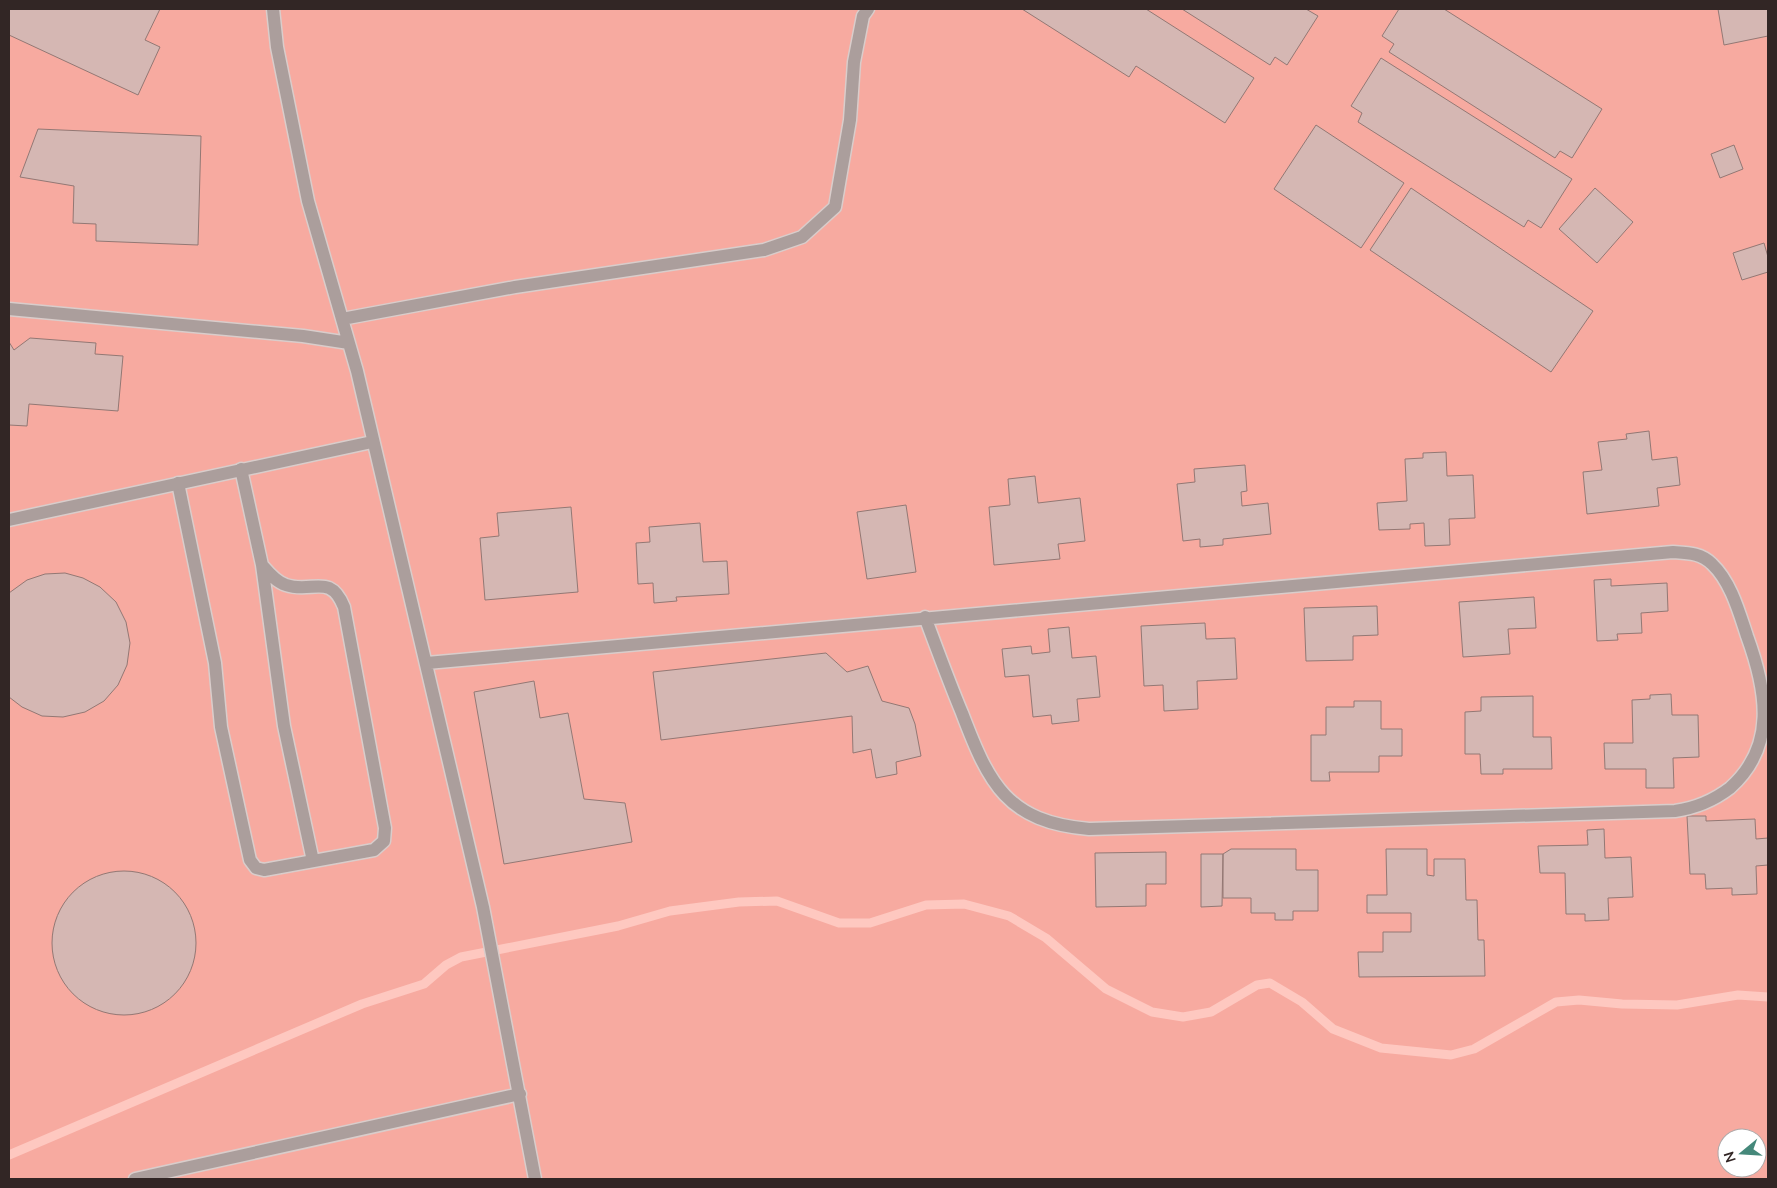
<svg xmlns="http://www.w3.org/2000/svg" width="1777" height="1188" font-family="'Nunito Sans',sans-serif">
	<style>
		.green { fill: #f7aaa0; fill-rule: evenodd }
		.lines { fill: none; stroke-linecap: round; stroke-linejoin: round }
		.stream { stroke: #fec8c0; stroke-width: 9 }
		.building { fill: #d5b7b3; stroke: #937874 }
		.lane-casing { stroke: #d9cdcb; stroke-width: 15 }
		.street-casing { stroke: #d9cdcb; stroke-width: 15 }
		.lane { stroke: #ab9e9c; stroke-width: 12 }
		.street { stroke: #ab9e9c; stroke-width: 12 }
	</style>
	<rect width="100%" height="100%" fill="#fef2f0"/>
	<path class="green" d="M9,9H1768V1179H9ZM1727,1138H1757V1168H1727Z"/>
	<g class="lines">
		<path class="stream" d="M9,1155L362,1004L424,984L446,965L461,957L618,926L670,911L739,902L777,901L839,923H870L926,905L964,904L1009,916L1046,938L1106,989L1152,1012L1183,1017L1211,1012L1257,985L1270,983L1302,1002L1333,1029L1381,1048L1451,1055L1474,1049L1556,1002L1579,1000L1622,1004L1677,1005L1738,995L1768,997"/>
	</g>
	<path class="building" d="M9,9H160L145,40L160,47L138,95L9,35Z
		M1022,9H1146L1254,78L1225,123L1136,66L1129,77Z
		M1182,9H1306L1318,16L1287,65L1275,57L1270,65Z
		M1399,9H1444L1602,109L1572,158L1560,151L1555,158L1389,52L1394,44L1382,36Z
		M1718,9H1768V36L1724,45Z
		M1381,58L1572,179L1541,228L1528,220L1524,227L1358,122L1362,113L1351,106Z
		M1316,125L1404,183L1361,248L1274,189Z
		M38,129L201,136L198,245L96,241V224L73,223L74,186L20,177Z
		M1734,145L1743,169L1720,178L1711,154Z
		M1411,188L1593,311L1551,372L1370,250Z
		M1595,188L1633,222L1597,263L1559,229Z
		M1764,243L1768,257V272L1742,280L1733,253Z
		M30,338L96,343L95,354L123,356L118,411L29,404L27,426L9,425V342L14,350Z
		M1649,431L1652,460L1677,457L1680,485L1657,488L1659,506L1587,514L1583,472L1602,470L1598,442L1627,439L1626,434Z
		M1446,452L1447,476L1473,475L1475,518L1449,519L1450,545L1425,546L1424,523L1410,524V529L1379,530L1377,503L1407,501L1405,459L1423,458V453Z
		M1245,465L1247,491L1241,492L1242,506L1268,503L1271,534L1223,539V545L1200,547V539L1183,541L1177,484L1195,482L1194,469Z
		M1035,476L1038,503L1080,498L1085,541L1058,544L1060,559L994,565L989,507L1010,505L1008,479Z
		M906,505L916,572L867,579L857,512Z
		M571,507L578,592L485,600L480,538L499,536L497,513Z
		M700,523L703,562L727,561L729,594L676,597L677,601L654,603L653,583L638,584L636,543L650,542L649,527Z
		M65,573L83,578L100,587L116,602L126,622L130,643L127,665L118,685L104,701L85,712L63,717L42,716L22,707L9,697V593L27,580L45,574Z
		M1611,579V586L1667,583L1668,611L1641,613L1642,633L1617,634L1618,640L1597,641L1594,580Z
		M1534,597L1536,628L1508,629L1510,654L1463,657L1459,602Z
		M1377,606L1378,635L1353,636V660L1306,661L1304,608Z
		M1205,623L1206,639L1235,638L1237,679L1197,681L1198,709L1164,711L1163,685L1144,686L1141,626Z
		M1069,627L1072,658L1096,656L1100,697L1077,699L1079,721L1052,724L1051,715L1033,717L1029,675L1005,677L1002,649L1031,646L1032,654L1050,652L1048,629Z
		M826,653L847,672L868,666L882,701L909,708L915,724L921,756L896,762L897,774L876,778L871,749L853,753L852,716L661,740L653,672Z
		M534,681L540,718L568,713L584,799L625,803L632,842L504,864L474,692Z
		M1671,694L1672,715H1698L1699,757L1673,758L1674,788H1646V769H1605L1604,743H1633L1632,700L1650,699V695Z
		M1533,696V737H1551L1552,769H1503V774H1481L1480,754H1465V712L1481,711V697Z
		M1354,701H1381V729H1402V756H1379V772H1329L1330,781H1311V735H1326V707H1354Z
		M1687,816H1706V821L1755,819L1756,839L1768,838V865L1756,866L1757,894L1732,895V888L1706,889L1705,874H1690Z
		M1604,829L1605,858L1631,857L1633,897L1608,898L1609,920L1585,921V914H1566L1565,873H1540L1538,846L1588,845L1587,830Z
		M1231,849H1296V870H1318V911H1293V920H1275V913H1251V898H1223V854Z
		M1386,849H1427V875L1434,876V859H1465L1466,900H1477L1478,940H1484L1485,976L1359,977L1358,952H1383V932H1411V913H1367V895H1387Z
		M1166,852V884H1146V906L1096,907L1095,853Z
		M1201,854H1223L1222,906L1201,907Z
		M52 943a72 72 0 1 1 144 0a72 72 0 1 1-144 0Z"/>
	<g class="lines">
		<g class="lane-casing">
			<path id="lane" d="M241,469L262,565L284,726L313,861
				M178,483L215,663L221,727L250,860L256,868L264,870L374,850L384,841L385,828L344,607C330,572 312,594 286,585C276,582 268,572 262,565"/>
		</g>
		<g class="street-casing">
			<path id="street" d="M273,9L277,47L308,201L357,371L483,907L535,1179
				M9,309L303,336L349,343
				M342,319L515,287L764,250L802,237L835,207L850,120L854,62L863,16L868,9
				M9,520L372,442
				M427,663C843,625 1258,586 1673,552C1688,553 1701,553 1712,564C1731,582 1739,612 1747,636C1767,691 1777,746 1730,788C1713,801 1696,808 1675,811L1089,829C1007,822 989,784 962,713C949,682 937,649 925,617
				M135,1179L520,1094"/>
		</g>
		<use href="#lane" class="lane"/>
		<use href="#street" class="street"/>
	</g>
	<rect width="1777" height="1188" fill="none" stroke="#322625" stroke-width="20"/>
	<g transform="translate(1742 1153) rotate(252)"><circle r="24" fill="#ffffff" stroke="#ada8a8"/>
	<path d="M0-4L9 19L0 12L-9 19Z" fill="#45887a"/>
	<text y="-8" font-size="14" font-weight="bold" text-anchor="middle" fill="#322625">N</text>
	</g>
</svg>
